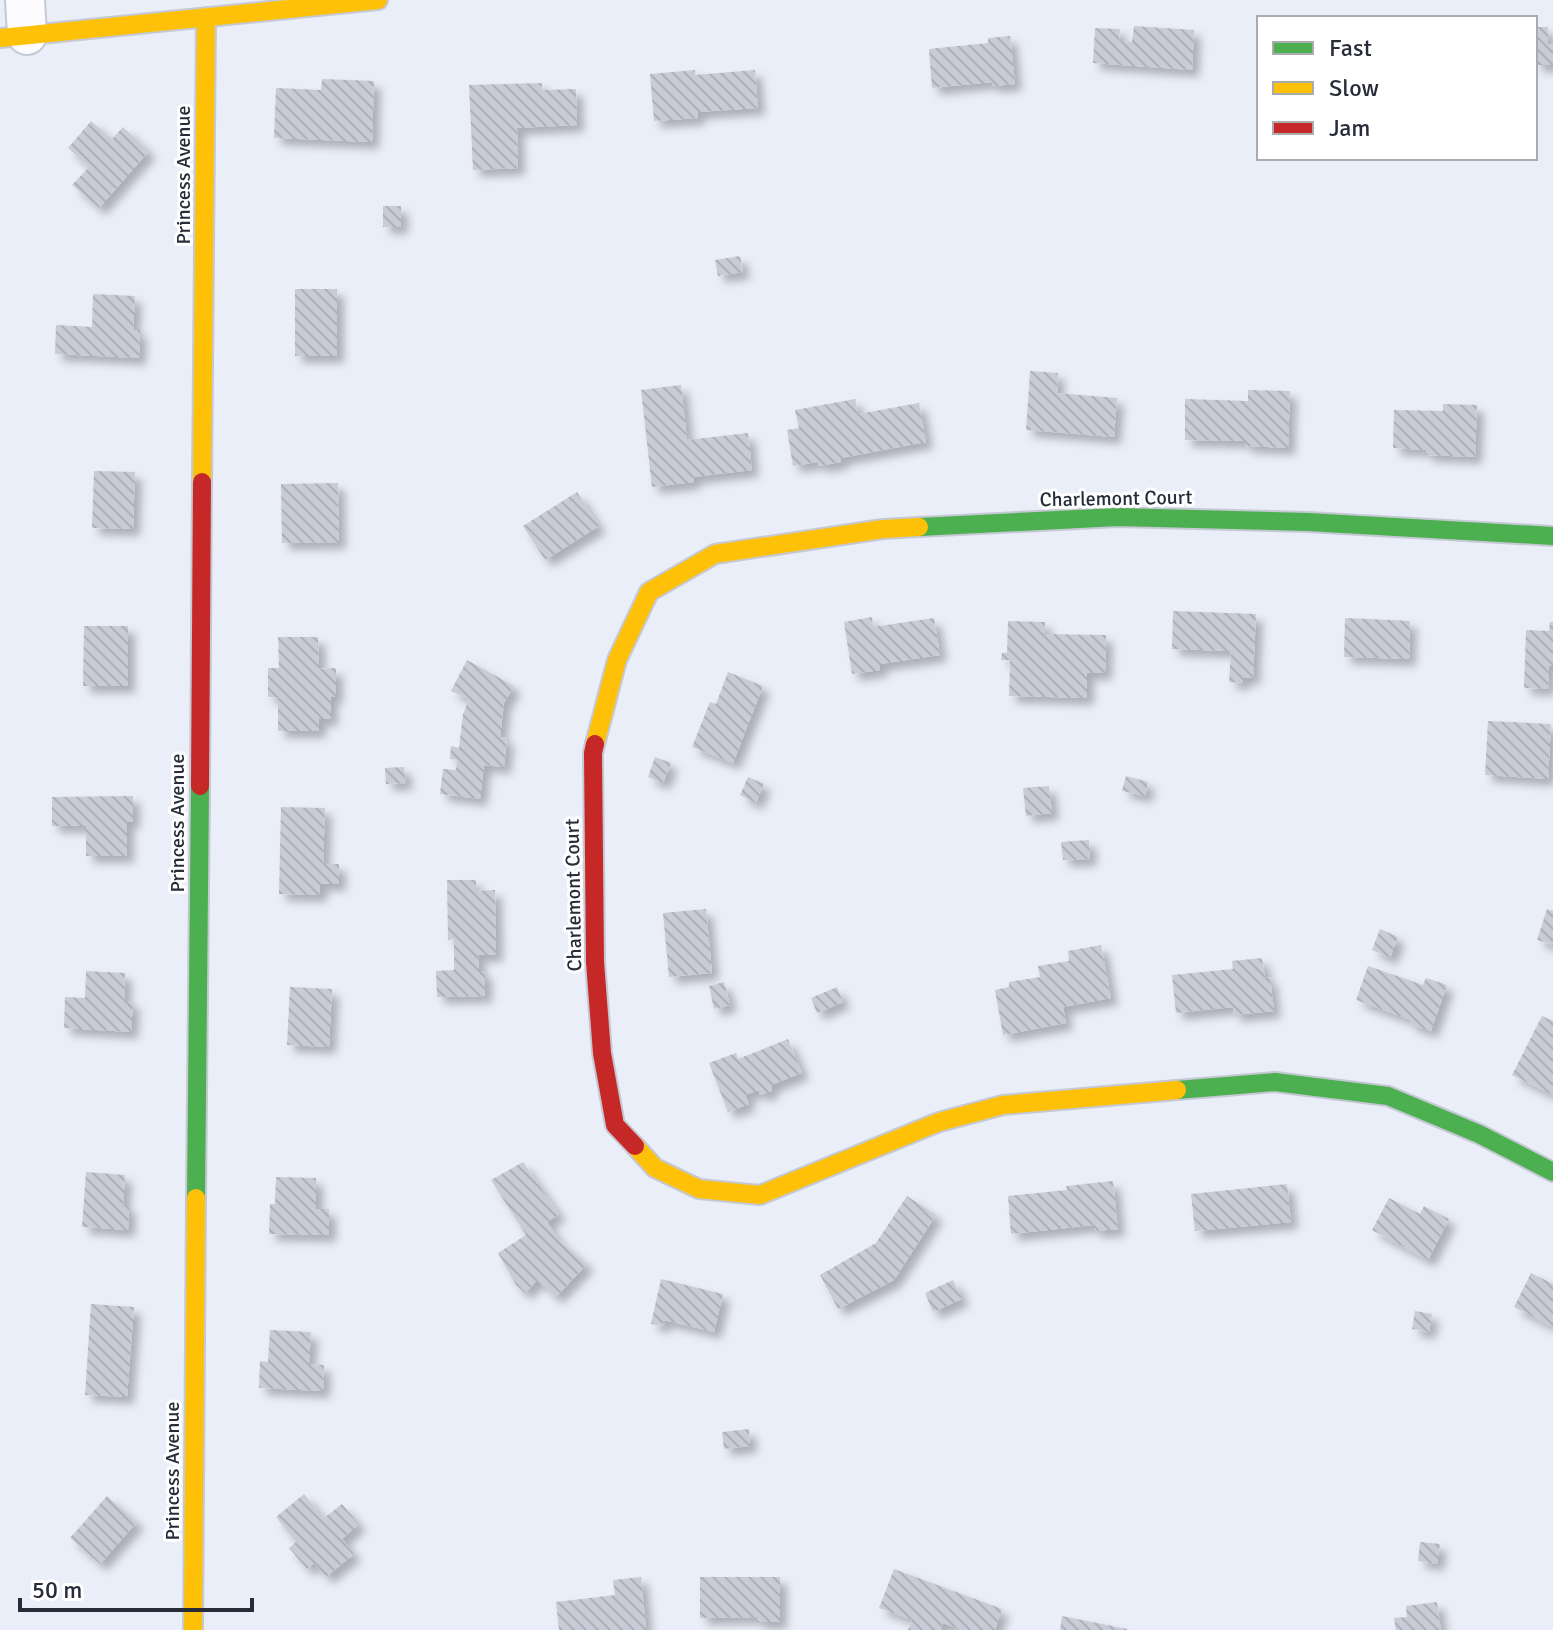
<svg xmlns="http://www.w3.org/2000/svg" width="1553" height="1630" font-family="Signika,sans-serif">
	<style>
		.building { fill: url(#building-back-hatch); filter: url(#shadow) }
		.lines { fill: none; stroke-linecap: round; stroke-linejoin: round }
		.street-casing { stroke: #c5c9d4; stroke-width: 42 }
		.fast-casing { stroke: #c5c9d4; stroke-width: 22 }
		.slow-casing { stroke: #c5c9d4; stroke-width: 22 }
		.jam-casing { stroke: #c5c9d4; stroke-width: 22 }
		.street { stroke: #fcfcfe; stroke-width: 38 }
		.fast { stroke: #4caf50; stroke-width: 18 }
		.slow { stroke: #ffc107; stroke-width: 18 }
		.jam { stroke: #c62828; stroke-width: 18 }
		.labels { text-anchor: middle; stroke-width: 6; stroke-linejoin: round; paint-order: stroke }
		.street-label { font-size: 20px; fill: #282c39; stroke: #fff }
	</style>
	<defs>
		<pattern id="building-back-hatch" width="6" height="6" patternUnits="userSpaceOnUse" patternTransform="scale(2)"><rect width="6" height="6" fill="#c9ccd7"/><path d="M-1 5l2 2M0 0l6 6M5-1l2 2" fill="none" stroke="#adafb9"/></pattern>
		<filter id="shadow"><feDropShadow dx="7" dy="7" stdDeviation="4" flood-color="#0004"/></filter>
	</defs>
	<rect width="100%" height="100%" fill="#eaeef8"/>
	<path class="building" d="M1134,26L1194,30L1192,70L1093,63L1095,28L1120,29L1119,41L1132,42Z
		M1535,27H1548V44H1553V65H1535Z
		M1010,36L1015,84L992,86V82L932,88L929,49L988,43V38Z
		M695,70V75L755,70L758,108L698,112V118L654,121L650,74Z
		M322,79L374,81L372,142L274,138L276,88L321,90Z
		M542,83V90L576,89L577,125L517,128L518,168L473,170L469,85Z
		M91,121L112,139L123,127L149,151L99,208L72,185L89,167L68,148Z
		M383,206H401V227H383Z
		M740,256L743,272L718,276L715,260Z
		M295,289H337V356H295Z
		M93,294L135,296L133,330H140L139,358L55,354L56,325L92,327Z
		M1030,371L1058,373L1057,393L1117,398L1114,437L1026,430Z
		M681,385L687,440L748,433L752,470L693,477L694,482L652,487L641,390Z
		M1248,390L1290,391L1288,448L1245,446V441L1185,440V399L1248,401Z
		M855,399L858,414L919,403L926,442L841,458V462L819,466L818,462L793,466L787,430L799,428L795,410Z
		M1443,404L1477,405L1475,457L1426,455V450L1393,448L1394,410L1443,411Z
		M94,471L135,472L133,529L92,528Z
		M338,483L339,542L282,543L281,484Z
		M577,492L599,526L545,560L523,526Z
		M1173,611L1256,614L1253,678L1243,677V683L1229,682L1231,651L1172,649Z
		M872,617L873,627L934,618L940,655L880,664V670L852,674L844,622Z
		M1345,618L1410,621L1409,659L1344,657Z
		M1008,621L1045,622V634L1106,635L1105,673H1087V698L1009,696L1010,660H1001L1002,653H1007Z
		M1550,622H1553V666H1549L1548,689L1524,688L1526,630L1549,631Z
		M84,626H128V686H83Z
		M278,637H318L319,669L336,668V697L331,696V719H319V731H278V697H268V668H279Z
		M467,660L514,686L504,703L500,737L507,738L504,767L484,765L480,799L440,794L443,769L456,770L457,760L450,759L451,746L459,748L463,714L469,699L451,691Z
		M728,672L763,686L733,763L692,747L710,702L716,704Z
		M1488,721L1551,724L1548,779L1485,775Z
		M655,757L671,763L663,783L648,777Z
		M404,767L406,783L386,784L385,768Z
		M1126,776L1148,782L1145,796L1122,791Z
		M748,777L764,784L756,803L740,795Z
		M1049,786L1052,813L1026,816L1023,788Z
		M133,796V822L127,821V856H86V826H52V797Z
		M281,807L325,808L323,864H339V884H320V895L279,894Z
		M1089,840L1090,859L1063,860L1061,842Z
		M447,880H476V891L495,890L496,955H478L479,971H485V996L437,997L436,971L454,970V939L448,940Z
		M706,909L712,973L669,977L663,913Z
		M1547,909L1553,911V945L1537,940Z
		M1380,929L1398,937L1390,958L1372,950Z
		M1101,945L1111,998L1063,1007L1066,1023L1003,1035L995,990L1009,987V982L1040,977L1038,966L1069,961L1068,951Z
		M1262,958L1265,978L1270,977L1274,1011L1234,1015L1233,1007L1176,1013L1172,975L1233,969L1232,961Z
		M1368,966L1423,985L1426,978L1447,985L1431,1031L1409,1024L1411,1020L1356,1000Z
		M86,971L125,973L124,1001H133L131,1032L64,1028L65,997L85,998Z
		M724,982L730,1005L714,1009L709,986Z
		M290,987L332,989L329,1047L287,1045Z
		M837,987L843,1002L817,1013L811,998Z
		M1542,1016L1553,1021V1095L1512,1075Z
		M788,1039L802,1073L771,1085L772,1091L760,1095L759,1090L745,1095L749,1104L728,1112L709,1063L736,1053L738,1059Z
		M523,1162L559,1214L547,1222L559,1240L587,1264L556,1297L537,1280L525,1293L516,1285L498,1253L526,1235L491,1180Z
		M86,1172L125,1175L123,1206H129L128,1230L82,1227Z
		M276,1177L316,1178V1209H329V1235L269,1234L270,1204H275Z
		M1113,1181L1118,1229L1094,1231V1225L1011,1234L1008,1196L1067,1190L1066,1186Z
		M1287,1184L1291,1222L1195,1231L1191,1194Z
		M907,1196L936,1215L894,1280L838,1309L820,1275L876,1243Z
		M1389,1198L1420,1214L1424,1206L1449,1219L1428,1260L1372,1230Z
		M1531,1273L1553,1284V1327L1514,1307Z
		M661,1279L723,1294L714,1332L664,1320L663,1326L651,1324Z
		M953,1280L962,1299L933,1312L925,1293Z
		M91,1304L134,1307L127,1397L85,1395Z
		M1415,1311L1432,1314L1429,1332L1412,1329Z
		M270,1330L311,1332L309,1364L324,1365L323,1391L259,1388L260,1361L268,1362Z
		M749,1429L750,1446L724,1449L722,1432Z
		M304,1494L324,1518L342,1504L359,1524L342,1539L354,1554L326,1577L314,1563L307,1569L289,1548L296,1542L276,1517Z
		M107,1496L137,1522L100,1564L70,1538Z
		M1420,1542L1440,1544L1437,1564L1418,1561Z
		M894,1569L1002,1609L995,1630H962L943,1623L941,1630H908L912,1620L879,1608Z
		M641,1577L646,1630H559L556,1602L615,1595L613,1580Z
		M700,1577H780V1622H757V1617L700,1618Z
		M1437,1602L1441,1630H1396L1394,1618L1407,1617L1406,1606Z
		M1062,1616L1127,1629V1630H1060Z"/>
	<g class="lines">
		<g class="street-casing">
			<path id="street" d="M25,0L27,35"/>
		</g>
		<g class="fast-casing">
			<path id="fast" d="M919,527L1118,517L1308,522L1553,536
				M1177,1090L1275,1082L1388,1096L1479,1134L1553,1172
				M196,1198L200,786"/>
		</g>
		<g class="slow-casing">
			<path id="slow" d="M0,38L378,0
				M202,482L206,17
				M595,744L617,660L649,592L715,554L883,529L919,527
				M635,1146L655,1168L699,1189L760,1195L939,1122L1003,1105L1177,1090
				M193,1630L196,1198"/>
		</g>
		<g class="jam-casing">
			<path id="jam" d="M595,744L593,753L595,962L602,1053L615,1125L635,1146
				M200,786L202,482"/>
		</g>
		<use href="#street" class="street"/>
		<use href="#fast" class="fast"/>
		<use href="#slow" class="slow"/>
		<use href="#jam" class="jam"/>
	</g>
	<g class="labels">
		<g class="street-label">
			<text transform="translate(183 175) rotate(-90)" y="7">Princess Avenue</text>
			<text transform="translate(1116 498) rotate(-1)" y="7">Charlemont Court</text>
			<text transform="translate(177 823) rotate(-90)" y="7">Princess Avenue</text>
			<text transform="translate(573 895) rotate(-91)" y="7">Charlemont Court</text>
			<text transform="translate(172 1471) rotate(-90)" y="7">Princess Avenue</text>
		</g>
	</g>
	<rect x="1257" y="16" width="280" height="144" fill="#ffffff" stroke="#a9abb0" stroke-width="2"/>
	<rect x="1273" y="42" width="40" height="12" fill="#4caf50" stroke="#a9abb0" stroke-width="2"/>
	<text x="1329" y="56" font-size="24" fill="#282c39">Fast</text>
	<rect x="1273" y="82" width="40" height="12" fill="#ffc107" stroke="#a9abb0" stroke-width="2"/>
	<text x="1329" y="96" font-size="24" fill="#282c39">Slow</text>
	<rect x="1273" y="122" width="40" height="12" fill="#c62828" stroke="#a9abb0" stroke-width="2"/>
	<text x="1329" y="136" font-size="24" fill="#282c39">Jam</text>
	<path d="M20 1598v12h232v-12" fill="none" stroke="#282c39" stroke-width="4"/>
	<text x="32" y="1598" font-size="24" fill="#282c39" stroke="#ffffff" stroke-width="6" paint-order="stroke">50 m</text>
</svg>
